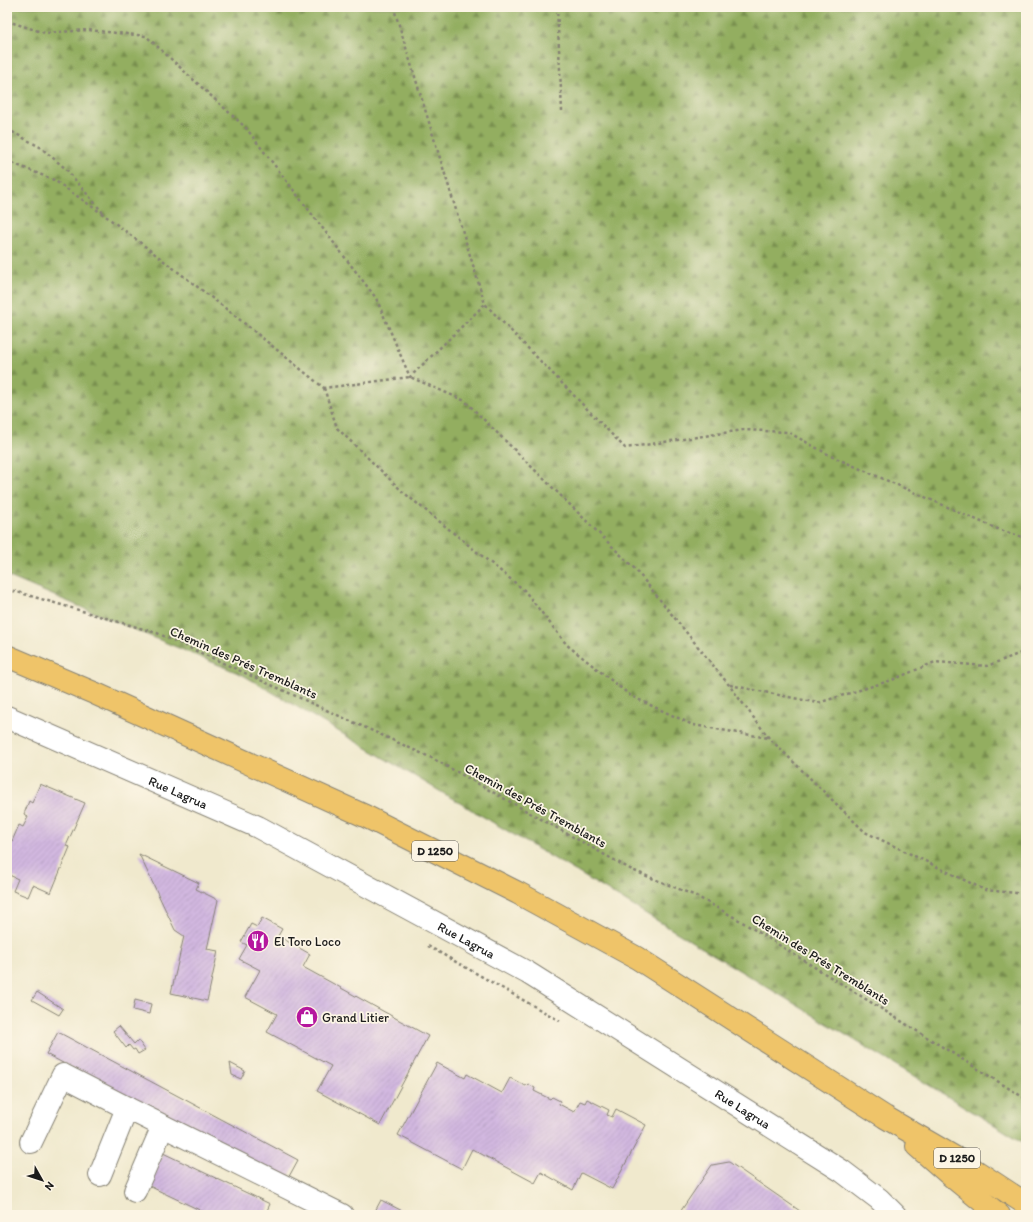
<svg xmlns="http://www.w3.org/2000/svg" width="1033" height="1222" font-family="Itim,sans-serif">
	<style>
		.forest { fill: url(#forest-firs); stroke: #58653e }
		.building { fill: url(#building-hatch) }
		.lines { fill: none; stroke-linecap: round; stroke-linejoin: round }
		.minor-casing { stroke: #868274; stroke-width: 24 }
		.major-casing { stroke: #868274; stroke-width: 24 }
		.path { stroke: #868274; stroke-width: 2.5; stroke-dasharray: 3 3; stroke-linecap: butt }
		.minor { stroke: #fff; stroke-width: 22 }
		.major { stroke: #efc469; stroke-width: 22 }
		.labels { text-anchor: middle; stroke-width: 3.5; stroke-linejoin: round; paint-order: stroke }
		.shield { fill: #fcf5e5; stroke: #5f5d58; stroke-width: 1 }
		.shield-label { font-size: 12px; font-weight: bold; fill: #1c1c1c }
		.street-label { font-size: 13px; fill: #1c1c1c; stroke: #fcf5e5 }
		.poi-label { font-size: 13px; fill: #1c1c1c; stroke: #fcf5e5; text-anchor: start }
	</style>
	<defs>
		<pattern id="forest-firs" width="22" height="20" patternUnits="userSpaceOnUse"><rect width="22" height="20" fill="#93ae60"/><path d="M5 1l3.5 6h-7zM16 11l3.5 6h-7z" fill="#778d4e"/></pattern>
		<pattern id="building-hatch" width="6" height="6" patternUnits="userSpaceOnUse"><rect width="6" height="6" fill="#d2b8e0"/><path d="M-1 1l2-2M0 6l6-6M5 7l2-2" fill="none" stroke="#b49ec0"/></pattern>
	</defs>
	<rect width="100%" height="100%" fill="#fcf5e5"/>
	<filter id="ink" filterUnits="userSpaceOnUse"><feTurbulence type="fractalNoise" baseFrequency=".025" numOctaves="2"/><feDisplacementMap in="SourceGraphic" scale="8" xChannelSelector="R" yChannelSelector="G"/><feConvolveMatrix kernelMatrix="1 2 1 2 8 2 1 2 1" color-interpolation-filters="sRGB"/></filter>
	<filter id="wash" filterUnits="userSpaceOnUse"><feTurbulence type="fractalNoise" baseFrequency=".012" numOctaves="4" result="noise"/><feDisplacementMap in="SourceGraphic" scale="16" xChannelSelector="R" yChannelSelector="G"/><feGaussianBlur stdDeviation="0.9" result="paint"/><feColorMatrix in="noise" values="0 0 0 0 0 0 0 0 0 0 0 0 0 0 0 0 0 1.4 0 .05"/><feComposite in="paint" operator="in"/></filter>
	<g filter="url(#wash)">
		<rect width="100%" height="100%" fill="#f0e9cd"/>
		<path class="forest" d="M7,7H1026V1144L582,875L243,675L7,576Z"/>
		<g id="blocks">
			<path class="building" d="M40,784L85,803L66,846L70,847L51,893L33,885L28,897L13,891L18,879L7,874V853L19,825L23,827L28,817L24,814L29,801L32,803Z
				M139,854L199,883L196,889L218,900L207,949L218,951L207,1001L171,993L184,936L175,930Z
				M262,918L282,929L278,936L310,954L303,967L428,1036L380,1125L317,1091L331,1066L267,1032L277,1014L245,997L260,970L239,959L247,945L241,942L251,924L257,927Z
				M37,992L63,1009L59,1015L32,1000Z
				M135,1000L151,1004L149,1014L133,1010Z
				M119,1026L134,1044L138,1040L145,1050L138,1054L135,1049L133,1050L129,1045L126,1048L113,1031Z
				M58,1032L298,1160L286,1182L46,1054Z
				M230,1063L245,1071L241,1079L232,1075Z
				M437,1063L465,1078L467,1074L502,1093L510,1078L526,1086L528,1084L535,1088L534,1091L550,1099L552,1097L560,1101L559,1104L574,1112L580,1101L585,1103L587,1099L609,1110L607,1115L612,1117L616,1109L646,1125L612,1189L581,1173L573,1190L541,1172L535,1183L472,1149L462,1169L398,1135Z
				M163,1153L270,1204L265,1215H210L147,1185Z
				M729,1162L800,1211L798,1215H678L712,1165Z
				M381,1200L410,1215H373Z"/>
		</g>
	</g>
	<g filter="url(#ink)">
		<use href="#blocks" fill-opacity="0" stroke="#868274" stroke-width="1"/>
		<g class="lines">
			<g class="minor-casing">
				<g id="minor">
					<path id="s1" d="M7,717L258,827L528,973L842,1171L879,1199L895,1215"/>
					<path d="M31,1142L63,1075L127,1108"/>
					<path d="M100,1175L127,1108L342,1215"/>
					<path d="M135,1191L163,1126"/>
				</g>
			</g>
			<g class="major-casing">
				<path id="major" d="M7,656L94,693L365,816L518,893L637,958L885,1117L959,1160L1026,1204
					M917,1146L949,1174L999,1215"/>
			</g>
			<path class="path" d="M392,7L395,12L485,304L625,448L743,430L788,432L831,456L1000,530L1026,538
				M557,7L562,111
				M7,21L45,33L88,30L146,36L246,128L376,298L410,377L485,304
				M7,129L40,147L66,169L104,214
				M7,161L54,180L107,217L234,315L324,388L410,377L465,401L635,569L729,685L769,738L865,832L985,890L1026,894
				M324,388L337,428L403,492L524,590L567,645L631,696L693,725L768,738
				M7,589L157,633L432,758L632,870L696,896L739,920L1026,1099
				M730,685L818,703L892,680L935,662L987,666L1026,651
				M428,946L560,1021"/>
			<use href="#minor" class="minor"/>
			<use href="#major" class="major"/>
		</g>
	</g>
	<defs>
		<g id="restaurant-disc" transform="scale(1.15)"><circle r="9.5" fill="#b5179e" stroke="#fcf5e5"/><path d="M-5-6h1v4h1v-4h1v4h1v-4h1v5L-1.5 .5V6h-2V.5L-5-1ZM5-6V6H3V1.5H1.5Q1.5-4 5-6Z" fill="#fff"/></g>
		<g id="shop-disc" transform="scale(1.15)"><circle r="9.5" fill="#b5179e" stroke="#fcf5e5"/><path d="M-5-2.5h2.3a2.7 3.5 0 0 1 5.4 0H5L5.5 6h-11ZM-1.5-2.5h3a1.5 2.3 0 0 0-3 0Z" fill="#fff"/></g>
	</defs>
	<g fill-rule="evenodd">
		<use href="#restaurant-disc" x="258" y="941"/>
		<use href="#shop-disc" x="307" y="1017"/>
	</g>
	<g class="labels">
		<g class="shield">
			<rect x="412" y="841" width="46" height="20" rx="3"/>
			<rect x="934" y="1148" width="46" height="20" rx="3"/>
		</g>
		<g class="shield-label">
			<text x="435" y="855">D 1250</text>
			<text x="957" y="1162">D 1250</text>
		</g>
		<g class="street-label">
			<text transform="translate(244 662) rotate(24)" y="5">Chemin des Prés Tremblants</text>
			<text dy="5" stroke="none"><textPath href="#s1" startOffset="187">Rue Lagrua</textPath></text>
			<text transform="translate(536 805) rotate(29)" y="5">Chemin des Prés Tremblants</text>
			<text dy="5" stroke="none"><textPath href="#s1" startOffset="511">Rue Lagrua</textPath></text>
			<text transform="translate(821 959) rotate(32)" y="5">Chemin des Prés Tremblants</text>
			<text dy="5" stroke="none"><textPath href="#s1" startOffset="835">Rue Lagrua</textPath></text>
		</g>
		<g class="poi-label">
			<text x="274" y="946">El Toro Loco</text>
			<text x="322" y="1022">Grand Litier</text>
		</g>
	</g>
	<rect width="1033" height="1222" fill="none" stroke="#fcf5e5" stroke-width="24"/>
	<g transform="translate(42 1180) rotate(129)" stroke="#fcf5e5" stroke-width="3" paint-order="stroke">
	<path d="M0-3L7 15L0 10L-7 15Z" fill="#1c1c1c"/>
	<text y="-6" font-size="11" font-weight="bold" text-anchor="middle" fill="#1c1c1c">N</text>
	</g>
</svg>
